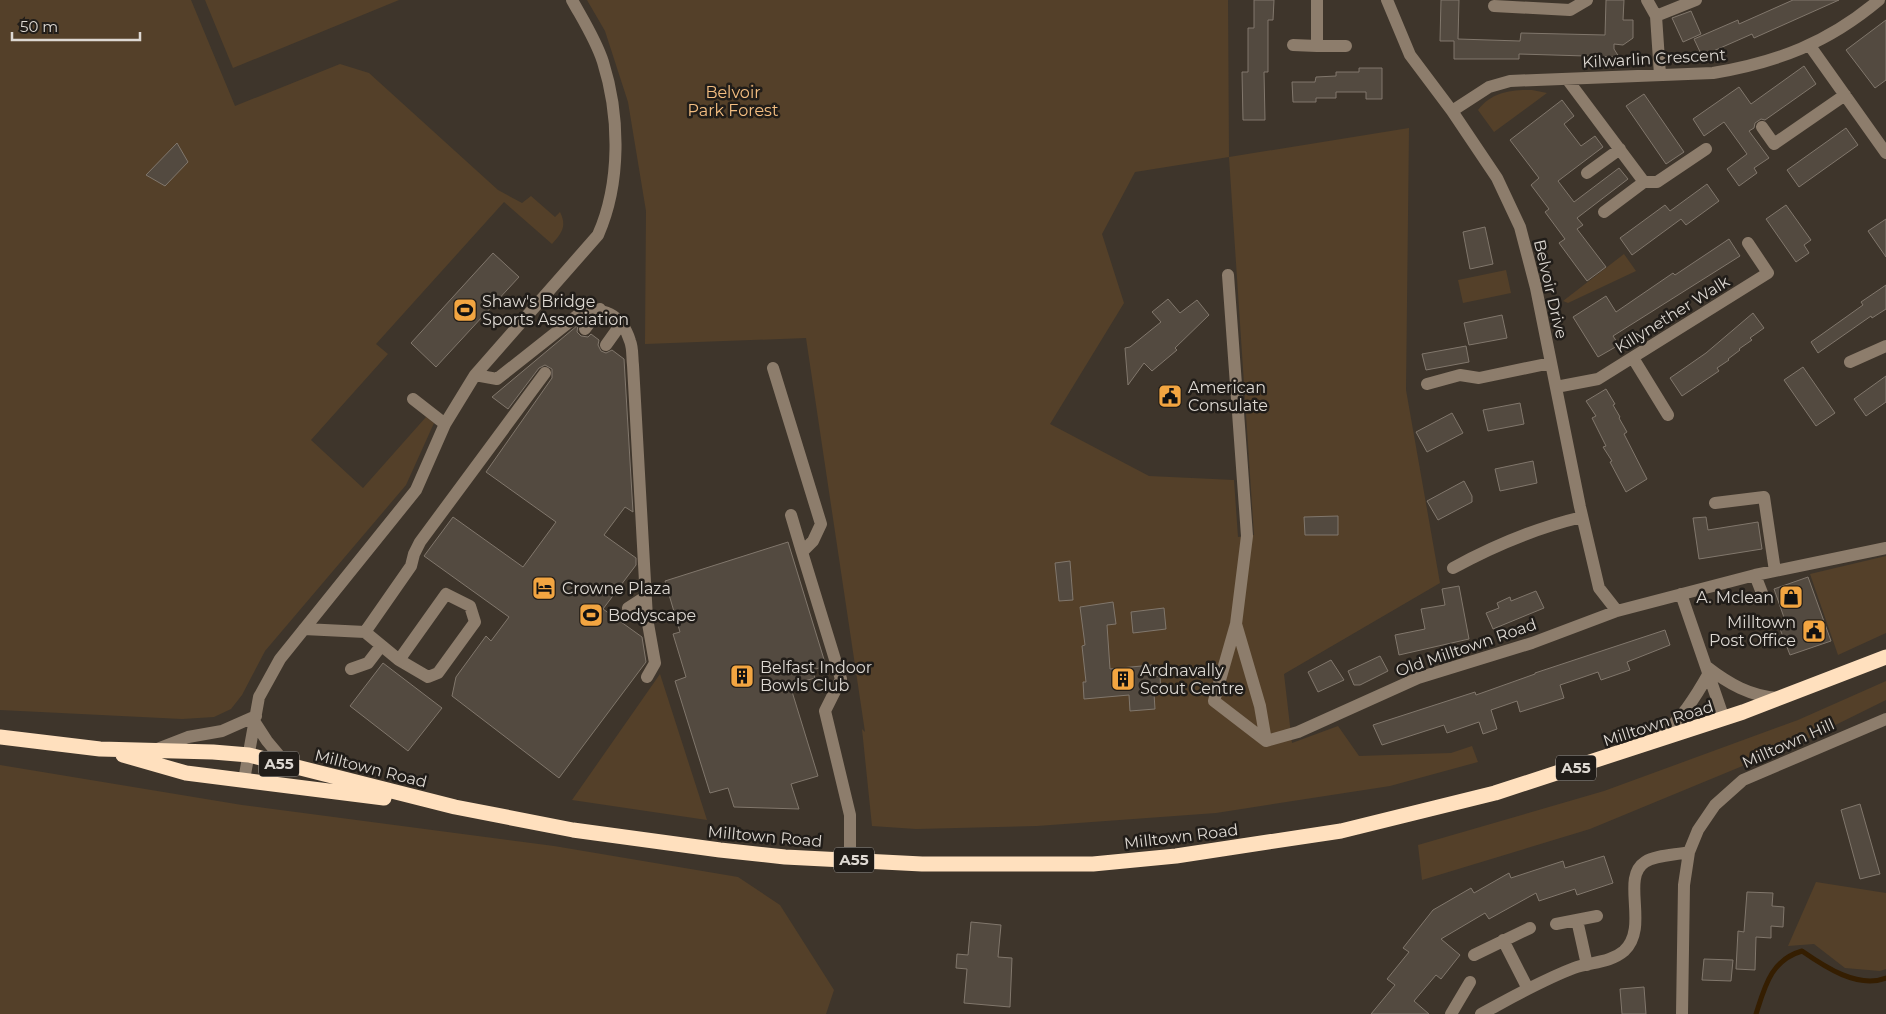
<svg xmlns="http://www.w3.org/2000/svg" width="1886" height="1014" font-family="Montserrat,sans-serif">
	<style>
		.green { fill: #544029; fill-rule: evenodd }
		.lines { fill: none; stroke-linecap: round; stroke-linejoin: round }
		.stream { stroke: #351e01; stroke-width: 5 }
		.building { fill: #534a40; stroke: #81776c }
		.minor { stroke: #8d7d6c; stroke-width: 12 }
		.highway { stroke: #ffe0be; stroke-width: 15 }
		.labels { text-anchor: middle; stroke-width: 5; stroke-linejoin: round; paint-order: stroke }
		.shield { fill: #211d19; stroke: #a5a09a; stroke-width: 1 }
		.shield-label { font-size: 15px; font-weight: bold; fill: #ddd8d2 }
		.street-label { font-size: 16px; fill: #ddd8d2; stroke: #211d19 }
		.park-label { font-size: 16px; fill: #f4be81; stroke: #211d19 }
		.poi-label { font-size: 16px; fill: #ddd8d2; stroke: #211d19; text-anchor: start }
	</style>
	<rect width="100%" height="100%" fill="#3e352b"/>
	<path class="green" d="M0,0H191L235,106L340,64L369,73L498,190L522,203L531,196L555,217L560,212C567,226 562,233 552,244L504,202L376,344L388,354L311,440L363,488L426,417L434,423L406,485L265,651L242,695L231,709L214,717L182,719L0,710Z
		M205,0H399L233,68Z
		M587,0H1228L1229,157L1409,128L1406,390L1440,583L1284,674L1292,743L1338,726L1359,756L1451,753L1472,746L1478,762L1390,786L1216,813L1037,826L916,829L872,826L862,729L865,732L806,338L645,344L646,211L628,102L605,31ZM1229,157L1254,535L1238,537L1234,480L1149,476L1050,424L1124,303L1102,234L1135,172Z
		M1532,90L1547,93L1494,132L1478,110C1492,92 1510,90 1532,90Z
		M1624,254L1636,271L1568,303L1563,301Z
		M1506,270L1511,293L1463,303L1458,280Z
		M1886,556V633L1838,655L1810,574Z
		M660,674L707,820L572,800Z
		M1886,681V700L1803,741L1590,829L1422,880L1418,845L1604,791L1798,720Z
		M0,765L242,805L554,846L738,877L780,905L834,990L826,1014H0Z
		M1816,882L1886,893V969L1880,971L1845,968L1814,944L1788,946Z"/>
	<g class="lines">
		<path class="stream" d="M1756,1014C1765,986 1771,960 1802,951C1825,967 1858,989 1886,978"/>
	</g>
	<path class="building" d="M1254,0H1274L1273,20H1268V72H1264L1265,120H1243L1242,72H1248V28H1254Z
		M1441,0H1459L1458,39L1520,41L1521,33L1605,35L1606,0H1624L1623,20H1633V38L1623,45L1614,44V49L1619,57L1519,54V59H1454V41H1440Z
		M1793,0H1839L1754,38L1752,34L1702,56L1694,39L1738,20L1739,24Z
		M1691,11L1701,34L1683,42L1672,18Z
		M1886,20V80L1875,88L1846,50Z
		M1804,66L1816,84L1765,120L1761,119L1755,123L1754,128L1749,131L1769,158L1754,168L1757,173L1739,186L1727,169L1747,154L1724,122L1704,136L1693,119L1739,87L1751,104Z
		M1359,68H1382V99H1366V92H1336V98H1316V102H1293L1292,82H1315L1316,77L1336,76V72H1359Z
		M1644,94L1684,152L1666,164L1626,106Z
		M1562,100L1574,116L1564,124L1581,146L1595,136L1603,147L1558,181L1574,202L1619,168L1628,179L1577,218L1583,225L1577,229L1606,267L1587,281L1559,243L1565,239L1545,212L1549,209L1531,185L1539,178L1510,140Z
		M1846,128L1858,145L1799,187L1787,170Z
		M177,143L188,162L165,186L146,175Z
		M1707,184L1719,201L1686,225L1681,219L1632,255L1620,238L1665,205L1670,211Z
		M1786,205L1811,240L1804,245L1809,253L1796,262L1766,219Z
		M1886,219V257L1868,231Z
		M1485,227L1493,264L1470,269L1463,232Z
		M1729,239L1740,256L1613,336L1619,345L1598,357L1573,317L1606,296L1616,312L1673,273L1675,275Z
		M493,253L519,277L436,367L411,343Z
		M1886,285V309L1872,318L1871,316L1818,353L1811,342L1863,305L1861,302Z
		M1168,299L1180,313L1197,300L1209,315L1175,348L1177,350L1152,371L1144,363L1128,385L1125,348L1130,347L1161,322L1152,312Z
		M1753,313L1764,328L1750,338L1752,340L1739,349L1740,350L1728,359L1729,360L1717,368L1719,371L1682,396L1670,378L1706,353Z
		M1502,315L1507,338L1469,345L1464,323Z
		M578,325L577,332L581,336L588,337L591,334L599,340L598,345L601,351L606,353L612,350L624,359L633,512L625,507L604,535L636,558V565L603,609L642,637L646,662L559,778L452,696L456,677L486,636L491,641L509,617L424,556L453,517L523,567L556,522L486,472L552,378V369L545,365L539,368L508,409L492,397Z
		M1466,346L1469,362L1426,370L1422,354Z
		M1803,367L1835,413L1816,426L1784,380Z
		M1886,376V402L1866,416L1854,399Z
		M1606,389L1615,404L1613,405L1620,417L1619,418L1627,432L1624,434L1647,479L1626,492L1610,462L1612,461L1603,447L1606,446L1592,418L1596,416L1586,401Z
		M1520,403L1524,424L1488,431L1483,410Z
		M1452,413L1463,433L1427,452L1416,432Z
		M1533,461L1537,483L1500,491L1495,469Z
		M1464,481L1472,496V502L1438,520L1427,501Z
		M1338,516V535H1305L1304,517Z
		M1706,517L1708,530L1758,522L1762,549L1699,559L1693,518Z
		M788,542L826,666L812,670L815,678L790,685L818,776L791,784L799,809L734,807L728,788L710,793L675,681L686,677L673,634L680,632L665,581Z
		M1070,561L1073,600L1059,601L1055,563Z
		M1808,577L1831,641L1790,655L1780,629L1787,626L1774,589Z
		M1459,586L1469,639L1399,655L1395,635L1425,629L1421,609L1445,605L1442,589Z
		M1536,591L1544,608L1493,629L1486,613L1499,608L1497,603L1510,597L1511,601Z
		M1113,602L1116,624L1107,625L1110,669L1152,665L1153,677L1160,676L1161,693L1154,694L1155,709L1130,711L1129,695L1084,699L1083,682H1086L1082,646L1085,645L1080,607Z
		M1164,608L1166,629L1133,633L1131,612Z
		M1665,630L1670,645L1627,662L1630,670L1601,680L1598,672L1569,682L1560,685L1564,698L1520,712L1517,701L1491,710L1497,729L1483,734L1479,722L1447,733L1444,725L1382,745L1373,725L1475,692L1476,695L1535,674V673Z
		M1380,656L1388,671L1360,685H1354L1348,671Z
		M1331,660L1344,680L1318,692L1308,672Z
		M383,663L442,708L408,751L350,706Z
		M1860,804L1880,874L1860,879L1841,810Z
		M1604,856L1613,883L1577,895L1575,889L1539,901L1536,893L1489,919L1485,913L1441,939L1460,955L1441,979L1436,975L1414,1001L1429,1014H1371L1395,985L1387,979L1409,952L1403,948L1433,910L1471,888L1474,893L1509,873L1511,878L1563,861L1565,868Z
		M1747,892L1773,893L1772,906L1784,907L1783,927L1771,926V938L1756,937L1755,970L1736,969L1738,931L1744,932Z
		M971,922L1001,925L998,957L1012,958L1010,1007L964,1003L967,969L956,968L957,954L968,955Z
		M1704,959L1733,960L1731,981L1702,980Z
		M1644,987L1646,1014H1622L1620,989Z"/>
	<g class="lines">
		<path class="minor" d="M1317,0V46H1346
			M1387,0L1410,55L1452,111L1497,178L1520,227L1536,288L1580,507L1599,588L1617,611
			M1647,0L1656,16L1660,75
			M1494,6L1570,10L1587,0
			M1656,16L1696,0
			M1293,45L1317,46
			M1810,46L1886,153
			M1567,79L1644,182H1657L1706,149
			M1452,111L1489,87L1510,81L1713,73C1778,62 1828,43 1879,0
			M1762,127L1774,144L1845,95
			M1587,173L1620,149
			M1604,212L1644,182
			M1228,275L1247,536L1236,624
			M585,329L600,309
			M606,345L621,324
			M1633,358L1668,415
			M1850,362L1886,346
			M773,368L821,524L813,541L802,552L841,679L825,711L850,815V860
			M475,375L497,379L578,315C602,304 622,315 630,341C633,348 632,358 633,365L647,618L655,663L647,677
			M1427,384L1460,375L1479,378L1551,363
			M1556,387L1598,379L1768,273L1748,243
			M413,399L445,424
			M1715,503L1764,497L1775,571
			M791,515L802,552
			M1453,568C1495,545 1536,528 1582,517
			M1755,575L1762,593
			M1681,594L1724,719
			M628,608L645,597
			M1236,624L1260,706L1266,741L1214,701Z
			M304,629L365,632L399,660L428,677L438,673L475,622L470,606L446,594L399,660
			M365,632L411,566L414,554L420,542L545,373
			M1707,667C1729,684 1750,696 1778,698
			M351,669L368,663L381,646
			M254,721L267,741L288,766
			M1659,737C1681,720 1695,698 1709,673
			M1266,741L1298,732L1418,678L1532,643L1617,611L1755,575L1886,548
			M157,749L188,737L222,731L256,716
			M244,780L259,697L280,659L416,490L445,424L475,375L598,235C621,183 620,116 603,62C596,40 583,20 572,0
			M1577,920L1587,965
			M1556,924L1597,916
			M1503,940L1528,989
			M1474,955L1530,928
			M1451,1014L1470,982
			M1481,1014C1511,998 1542,980 1574,968C1590,962 1610,963 1624,951C1650,927 1620,878 1645,862C1656,855 1676,855 1689,852
			M1682,1014L1684,885L1689,852L1698,830L1715,805L1743,780L1886,719"/>
		<path class="highway" d="M0,737L100,749L213,752L249,755L455,807L573,830L720,850L785,857L922,864H1093L1176,856L1341,831L1495,793L1743,712L1886,657
			M123,755L186,773L384,798"/>
	</g>
	<defs>
		<g id="stadium-square" transform="scale(1.25)"><rect x="-9" y="-9" width="18" height="18" rx="4" fill="#f2a541" stroke="#211d19"/><path d="M0-5a6.5 5 0 1 0 0 10a6.5 5 0 1 0 0-10ZM-3.5-1.8h7v3.6h-7Z" fill="#111"/></g>
		<g id="civic-square" transform="scale(1.25)"><rect x="-9" y="-9" width="18" height="18" rx="4" fill="#f2a541" stroke="#211d19"/><path d="M-.6-6.5H3V-4.5H.6V-3L4-1V1h2V6H-6V1h2V-1L-.6-3ZM-1.2 2.5V6h2.4V2.5Z" fill="#111"/></g>
		<g id="hotel-square" transform="scale(1.25)"><rect x="-9" y="-9" width="18" height="18" rx="4" fill="#f2a541" stroke="#211d19"/><path d="M-6-4.5h1.5V1H6V5H4.5V3h-9V5H-6ZM-4 0a1.8 1.8 0 1 1 3.6 0ZM.5 0V-2.5h3Q6-2.5 6 0Z" fill="#111"/></g>
		<g id="shop-square" transform="scale(1.25)"><rect x="-9" y="-9" width="18" height="18" rx="4" fill="#f2a541" stroke="#211d19"/><path d="M-5-2.5h2.3a2.7 3.5 0 0 1 5.4 0H5L5.5 6h-11ZM-1.5-2.5h3a1.5 2.3 0 0 0-3 0Z" fill="#111"/></g>
		<g id="building-square" transform="scale(1.25)"><rect x="-9" y="-9" width="18" height="18" rx="4" fill="#f2a541" stroke="#211d19"/><path d="M-4-6H4V6H1V3H-1V6H-4ZM-2.5-4.3h1.7v1.8h-1.7ZM.8-4.3h1.7v1.8H.8ZM-2.5-1h1.7V.8h-1.7ZM.8-1h1.7V.8H.8Z" fill="#111"/></g>
	</defs>
	<g fill-rule="evenodd">
		<use href="#stadium-square" x="465" y="310"/>
		<use href="#civic-square" x="1170" y="396"/>
		<use href="#hotel-square" x="544" y="588"/>
		<use href="#shop-square" x="1791" y="597"/>
		<use href="#stadium-square" x="591" y="615"/>
		<use href="#civic-square" x="1814" y="631"/>
		<use href="#building-square" x="742" y="676"/>
		<use href="#building-square" x="1123" y="679"/>
	</g>
	<g class="labels">
		<g class="shield">
			<rect x="259" y="751.5" width="40" height="25" rx="4"/>
			<rect x="1556" y="755.5" width="40" height="25" rx="4"/>
			<rect x="834" y="847.5" width="40" height="25" rx="4"/>
		</g>
		<g class="shield-label">
			<text x="279" y="769">A55</text>
			<text x="1576" y="773">A55</text>
			<text x="854" y="865">A55</text>
		</g>
		<g class="street-label">
			<text transform="translate(1654 58) rotate(-3)" y="6">Kilwarlin Crescent</text>
			<text transform="translate(1551 289) rotate(77)" y="6">Belvoir Drive</text>
			<text transform="translate(1672 314) rotate(-32)" y="6">Killynether Walk</text>
			<text transform="translate(1466 647) rotate(-19)" y="6">Old Milltown Road</text>
			<text transform="translate(1658 723) rotate(-18)" y="6">Milltown Road</text>
			<text transform="translate(1788 743) rotate(-24)" y="6">Milltown Hill</text>
			<text transform="translate(371 768) rotate(14)" y="6">Milltown Road</text>
			<text transform="translate(765 836) rotate(5)" y="6">Milltown Road</text>
			<text transform="translate(1181 836) rotate(-7)" y="6">Milltown Road</text>
		</g>
		<g class="park-label">
			<text x="733" y="98">Belvoir<tspan x="733" dy="18">Park Forest</tspan></text>
		</g>
		<g class="poi-label">
			<text x="482" y="307">Shaw's Bridge<tspan x="482" dy="18">Sports Association</tspan></text>
			<text x="1188" y="393">American<tspan x="1188" dy="18">Consulate</tspan></text>
			<text x="562" y="594">Crowne Plaza</text>
			<text x="1774" y="603" text-anchor="end">A. Mclean</text>
			<text x="608" y="621">Bodyscape</text>
			<text x="1796" y="628" text-anchor="end">Milltown<tspan x="1796" dy="18">Post Office</tspan></text>
			<text x="760" y="673">Belfast Indoor<tspan x="760" dy="18">Bowls Club</tspan></text>
			<text x="1140" y="676">Ardnavally<tspan x="1140" dy="18">Scout Centre</tspan></text>
		</g>
	</g>
	<path d="M12 32v8h128v-8" fill="none" stroke="#ddd8d2" stroke-width="2.5"/>
	<text x="20" y="32" font-size="15" fill="#ddd8d2" stroke="#211d19" stroke-width="4" paint-order="stroke">50 m</text>
</svg>
